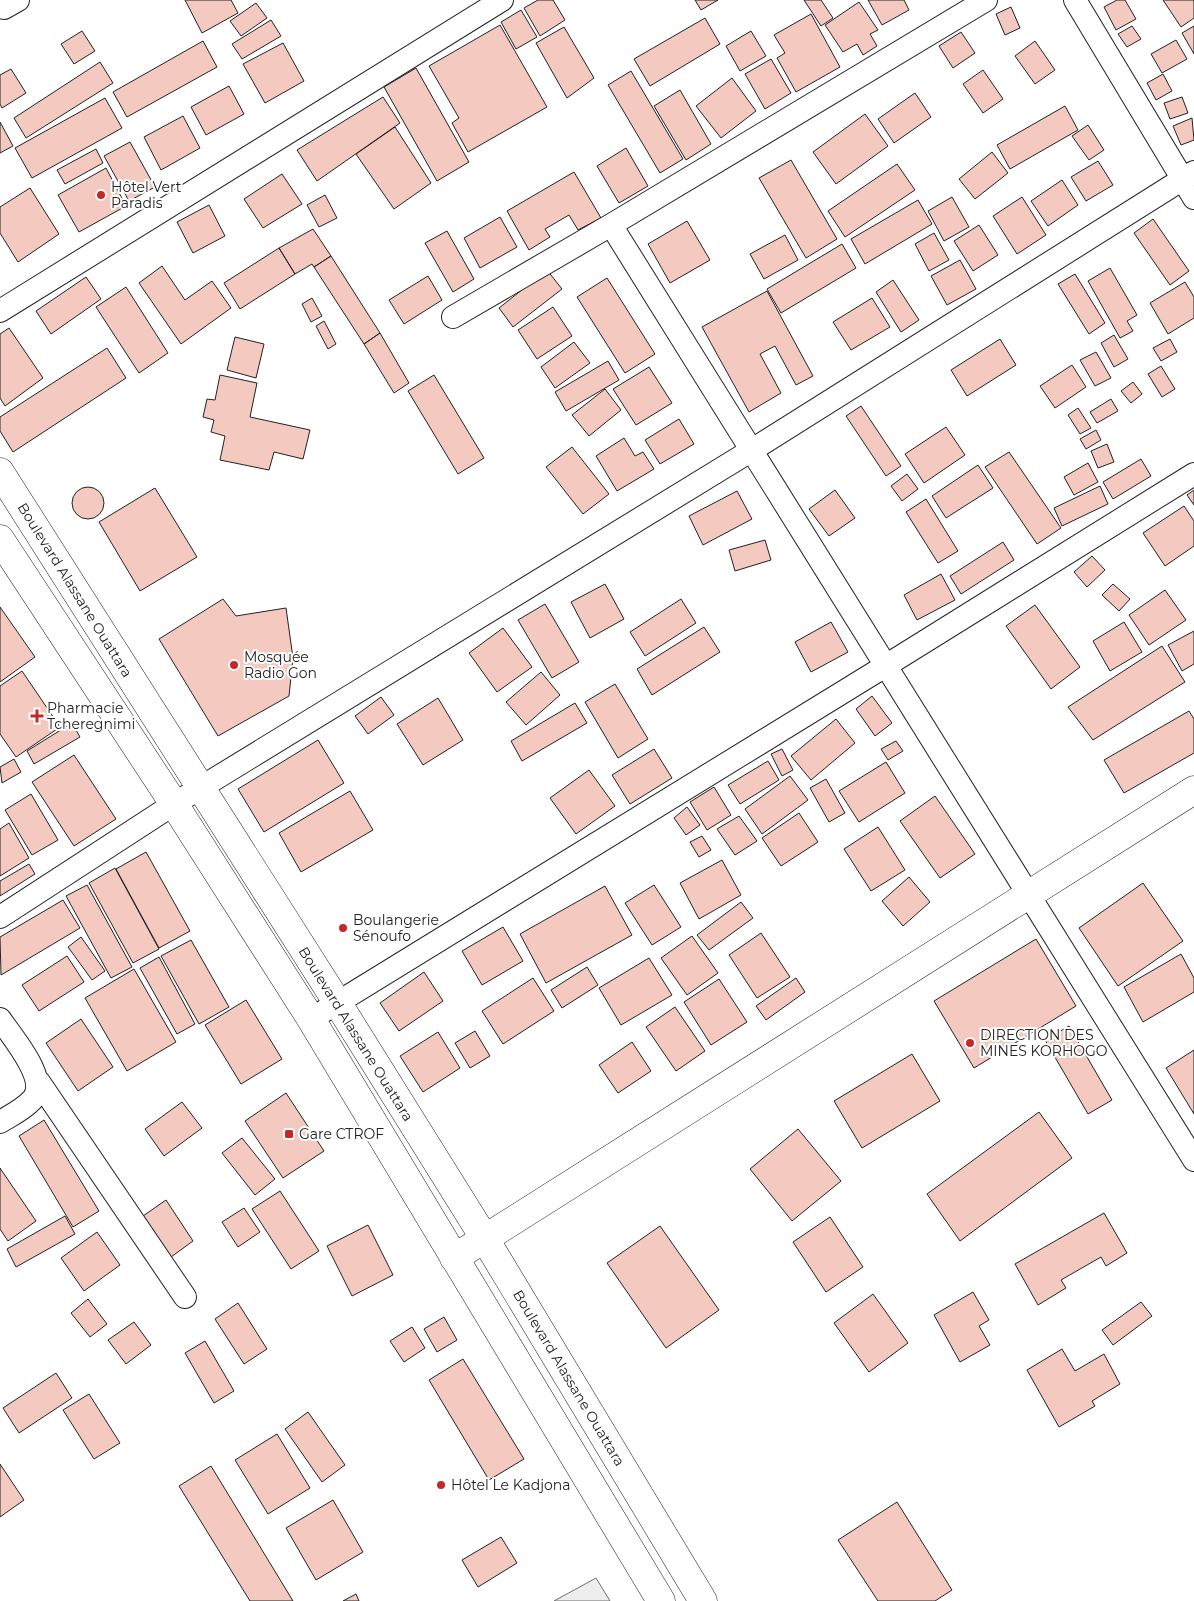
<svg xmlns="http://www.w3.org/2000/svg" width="1194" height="1601" font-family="Montserrat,sans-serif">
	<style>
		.green { fill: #eee; stroke: #6f6f6f }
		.building { fill: #f3c9c0; stroke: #222 }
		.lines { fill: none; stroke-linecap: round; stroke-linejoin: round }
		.street-casing { stroke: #222; stroke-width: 24 }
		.secondary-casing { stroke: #222; stroke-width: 29 }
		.primary-casing { stroke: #222; stroke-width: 29 }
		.street { stroke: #fff; stroke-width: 22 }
		.secondary { stroke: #fff; stroke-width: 28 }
		.primary { stroke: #fff; stroke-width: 28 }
		.poi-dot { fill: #c62828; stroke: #fff; stroke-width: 2 }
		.labels { text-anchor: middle; stroke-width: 4; stroke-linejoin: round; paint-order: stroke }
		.poi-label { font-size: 14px; fill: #222; stroke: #fff; text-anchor: start }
		.street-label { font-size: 14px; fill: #222; stroke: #fff }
	</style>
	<rect width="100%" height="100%" fill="#fff"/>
	<path class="green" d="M596,1578L610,1601H554Z"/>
	<path class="building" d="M185,0H231L238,13L202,33Z
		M538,0H553L565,20L540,36L524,8Z
		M695,0H718L701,10Z
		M804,0H821L833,18L821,26Z
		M868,0H904L909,10L882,25Z
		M1117,0H1125L1136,19L1116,30L1104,7Z
		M1163,0H1194V18L1181,27Z
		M859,2L878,30L870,34L877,46L863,55L857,44L843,52L825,25Z
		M256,3L267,18L241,36L230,21Z
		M1011,7L1020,28L1005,35L996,14Z
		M521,10L537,37L516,49L501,22Z
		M811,14L840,67L796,92L777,58L785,53L774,35Z
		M705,18L720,44L650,86L634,59Z
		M271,20L281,36L242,59L232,44Z
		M500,25L547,107L468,152L452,123L459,118L429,66Z
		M1132,26L1141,39L1127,47L1118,34Z
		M1194,26V54L1182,33Z
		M564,27L594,78L567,98L536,43Z
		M82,31L95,51L74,64L61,44Z
		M751,31L766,56L740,71L726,46Z
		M961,32L975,53L953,68L939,46Z
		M1176,40L1187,59L1162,73L1151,54Z
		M203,41L217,67L127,117L113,92Z
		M1035,41L1055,70L1035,84L1015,56Z
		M283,43L304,81L265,103L243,64Z
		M771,59L791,93L765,109L745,74Z
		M100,62L113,83L26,138L14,118Z
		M416,68L469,162L437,181L384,87Z
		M11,69L26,93L2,108L0,104V75Z
		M983,70L1003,99L983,113L963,84Z
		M631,71L683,159L660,173L608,85Z
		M1163,74L1172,91L1156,100L1147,83Z
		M732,78L756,111L721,138L696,106Z
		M229,86L244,114L206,135L191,107Z
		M680,90L711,144L686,160L654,106Z
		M915,93L931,117L894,143L878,119Z
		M383,97L400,123L317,181L297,150Z
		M1182,97L1188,113L1170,119L1164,103Z
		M105,98L122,128L32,178L15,148Z
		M1065,106L1078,130L1010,169L997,145Z
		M865,114L888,146L836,184L813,152Z
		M183,116L200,148L161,170L144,137Z
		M1192,118L1194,140L1181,145L1173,126Z
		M0,122L13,146L0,153Z
		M1088,125L1104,150L1089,160L1072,136Z
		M395,127L431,183L394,209L356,154Z
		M130,142L155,187L129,201L104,156Z
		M626,148L648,186L619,203L597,166Z
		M96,149L103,163L65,184L57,170Z
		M992,152L1008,173L975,199L959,179Z
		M791,160L837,239L806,258L759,178Z
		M1098,161L1113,185L1086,201L1071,177Z
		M897,164L915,190L845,237L828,211Z
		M106,168L126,206L79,232L58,195Z
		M574,172L601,218L578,230L569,215L545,229L550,237L529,250L507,211Z
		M282,174L302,204L263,228L244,199Z
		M1062,180L1078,205L1048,226L1031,201Z
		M30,188L59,234L18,262L0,233V207Z
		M325,195L337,218L319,227L307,205Z
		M952,197L969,227L944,241L928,211Z
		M1022,197L1046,235L1017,254L993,216Z
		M918,200L932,224L865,264L851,239Z
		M209,205L225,236L193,253L177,222Z
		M500,217L517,247L480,268L464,238Z
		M1153,219L1189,271L1170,285L1134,233Z
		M687,221L710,260L670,283L648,244Z
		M979,225L998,255L973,271L954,241Z
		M313,229L331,256L314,267L312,264L295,274L279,248Z
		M447,231L474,279L453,292L425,243Z
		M934,233L949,260L929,271L915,244Z
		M785,235L798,260L764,279L750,254Z
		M842,244L856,268L781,313L767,289Z
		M279,248L295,274L240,309L224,283Z
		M331,256L380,333L364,344L314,267Z
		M960,260L976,289L947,305L931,276Z
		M162,266L185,300L212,281L231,308L181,344L139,283Z
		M1110,268L1137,315L1127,321L1133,331L1120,338L1088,281Z
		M547,270L562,289L513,327L499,308Z
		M1075,274L1105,323L1089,334L1058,284Z
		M428,276L442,300L404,324L389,300Z
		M86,277L101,299L51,334L36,311Z
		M607,278L655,354L625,373L577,297Z
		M893,280L919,320L901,332L876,292Z
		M1185,282L1194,297V318L1168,334L1150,303Z
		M126,287L168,353L139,373L96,307Z
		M767,291L813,376L796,385L775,346L760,354L781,393L749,412L702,327Z
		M312,298L322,316L311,322L302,304Z
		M872,298L890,327L851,350L833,322Z
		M553,307L572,336L537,359L518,330Z
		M324,321L336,344L328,349L316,326Z
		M9,328L43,378L5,406L0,398V334Z
		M380,333L409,383L394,393L364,344Z
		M1114,335L1128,359L1114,367L1101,343Z
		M235,337L264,344L256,378L227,370Z
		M1000,339L1016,365L967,396L951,370Z
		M1170,339L1177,352L1161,361L1153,348Z
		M574,342L590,363L555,388L541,367Z
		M107,348L126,378L13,452L0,431V417Z
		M1096,352L1111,378L1095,386L1080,360Z
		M608,361L619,380L566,411L555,392Z
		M1072,365L1086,387L1055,408L1040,386Z
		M1161,366L1175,389L1162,397L1148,374Z
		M649,367L672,403L636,425L613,389Z
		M220,375L257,383L250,417L310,430L303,459L274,452L269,470L220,460L225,436L211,432L214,420L203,417L207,399L215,400Z
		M434,375L484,458L458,474L408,391Z
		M1133,382L1142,394L1131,403L1121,391Z
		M605,389L621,410L589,436L572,415Z
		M1111,399L1118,411L1097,423L1090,412Z
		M861,406L901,466L886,476L846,416Z
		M1078,408L1091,428L1080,434L1068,415Z
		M679,419L694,444L660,464L645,440Z
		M946,427L965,455L924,483L905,454Z
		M1096,430L1101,440L1086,449L1080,439Z
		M624,438L635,456L643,452L654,469L617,491L596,456Z
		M1107,444L1114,462L1098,468L1091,451Z
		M572,447L609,494L583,514L546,467Z
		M1009,452L1061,528L1037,544L985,467Z
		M1141,459L1151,476L1113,499L1103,482Z
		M1088,463L1098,482L1074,495L1064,477Z
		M978,465L993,488L946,518L932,496Z
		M907,474L918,489L902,501L891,486Z
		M1100,486L1108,504L1062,526L1054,508Z
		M72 503a16 16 0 1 1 32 0a16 16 0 1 1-32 0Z
		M155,488L197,557L140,591L99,522Z
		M835,490L855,518L829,536L809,509Z
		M1194,490V505L1187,495Z
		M737,491L752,519L703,545L689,516Z
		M926,499L958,551L938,563L906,512Z
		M1184,506L1194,521V546L1165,566L1143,533Z
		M765,540L771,560L735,571L729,550Z
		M1003,542L1014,560L961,594L950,576Z
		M1092,556L1105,570L1087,587L1074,572Z
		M941,574L955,600L917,620L904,595Z
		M605,584L624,619L590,638L571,602Z
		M1113,584L1130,599L1119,611L1102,595Z
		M1165,590L1186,620L1149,645L1129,615Z
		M223,599L236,616L286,608L293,658L289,696L218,736L159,639Z
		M681,599L696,623L645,656L630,632Z
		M545,604L579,662L552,678L518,620Z
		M1035,605L1080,667L1051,689L1006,626Z
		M0,607L35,657L0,682Z
		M831,622L848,652L811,672L795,642Z
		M1124,622L1142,652L1110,671L1093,641Z
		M704,627L720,652L652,695L637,669Z
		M503,628L532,667L497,692L469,653Z
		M1194,631V664L1182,671L1168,645Z
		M1162,646L1185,682L1093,740L1068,707Z
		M22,671L60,727L16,757L0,734V686Z
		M541,672L560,695L526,725L506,702Z
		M615,684L648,739L618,758L585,702Z
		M872,696L892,723L875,736L856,709Z
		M381,697L394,715L368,734L355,716Z
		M438,698L463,740L423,765L397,724Z
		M575,703L587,723L522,761L511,741Z
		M1189,711L1194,719V753L1124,793L1104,760Z
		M836,719L855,743L811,780L791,756Z
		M72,723L80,737L34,764L27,751Z
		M318,740L344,783L264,832L238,789Z
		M896,741L903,751L888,760L881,749Z
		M654,749L672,778L630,804L612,775Z
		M782,749L793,770L782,776L771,754Z
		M74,755L116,819L74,846L32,782Z
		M14,759L21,772L2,783L0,767Z
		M768,761L779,780L740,804L728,785Z
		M886,762L905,793L859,822L839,791Z
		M589,770L615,806L576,834L550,798Z
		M790,776L808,800L762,834L745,809Z
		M826,779L845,813L829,822L810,788Z
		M714,787L731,815L707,830L690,802Z
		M350,791L373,830L301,872L279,833Z
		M31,794L58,840L32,855L5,810Z
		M935,796L975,854L940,878L900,821Z
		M687,807L700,825L686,835L674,818Z
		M799,813L818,842L781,866L762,838Z
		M739,816L757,841L735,855L717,829Z
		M9,823L29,858L0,876V829Z
		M878,827L905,870L871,891L844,849Z
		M702,836L711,850L699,857L690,842Z
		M146,852L190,931L159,948L116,869Z
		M722,860L741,895L699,919L680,883Z
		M29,864L35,874L0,896V881Z
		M115,868L159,949L133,963L89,883Z
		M909,877L930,902L903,926L882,901Z
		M1143,883L1183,941L1118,986L1079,928Z
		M87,885L132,967L111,978L66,896Z
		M654,885L681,927L652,945L625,903Z
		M605,886L632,935L546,983L520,934Z
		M63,900L80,928L1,975L0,937Z
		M741,902L753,918L709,950L697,935Z
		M503,927L523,961L482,985L462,951Z
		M761,933L790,977L757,998L729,955Z
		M692,936L718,973L687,995L661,958Z
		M81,937L105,971L92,980L68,947Z
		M1036,939L1076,1006L974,1068L934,1001Z
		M191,940L229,1007L199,1024L161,956Z
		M1181,954L1194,978V992L1143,1022L1124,987Z
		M67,956L84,982L39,1011L22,985Z
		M159,957L195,1024L177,1034L140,968Z
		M649,958L672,995L621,1025L599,988Z
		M587,967L598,985L562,1008L551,990Z
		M134,969L176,1042L127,1071L85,998Z
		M424,972L443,1001L399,1031L380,1003Z
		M533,978L554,1011L503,1044L482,1011Z
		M796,978L805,992L766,1020L756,1006Z
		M719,979L747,1022L711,1045L684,1002Z
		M246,1000L282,1059L241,1084L205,1025Z
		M675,1007L705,1051L676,1071L646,1027Z
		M81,1019L113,1067L78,1091L46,1043Z
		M1069,1026L1112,1100L1088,1114L1045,1040Z
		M475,1031L490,1056L470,1068L455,1043Z
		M438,1032L460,1068L423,1092L400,1056Z
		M632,1042L651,1071L618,1093L599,1065Z
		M1194,1050V1114L1166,1068Z
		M912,1054L940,1101L862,1148L834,1101Z
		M286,1093L324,1151L283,1178L245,1121Z
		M182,1102L202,1128L164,1156L145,1129Z
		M1039,1112L1072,1158L960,1241L927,1194Z
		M44,1120L99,1211L73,1227L19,1136Z
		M798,1129L841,1181L792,1221L750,1169Z
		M242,1138L275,1179L255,1195L222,1153Z
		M0,1168L36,1221L8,1241L0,1229Z
		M280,1191L319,1251L291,1269L252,1209Z
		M166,1200L193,1241L171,1257L143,1216Z
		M244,1208L260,1232L238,1247L222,1222Z
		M1104,1213L1127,1253L1106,1266L1101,1257L1061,1280L1066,1288L1038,1305L1015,1264Z
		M65,1216L75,1234L16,1267L7,1249Z
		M830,1217L863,1267L826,1292L793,1242Z
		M368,1225L393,1275L352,1296L327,1246Z
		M660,1226L719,1310L666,1348L607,1263Z
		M97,1232L120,1265L84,1291L61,1258Z
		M973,1292L989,1320L979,1326L990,1345L960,1362L934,1315Z
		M873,1294L908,1343L869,1372L834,1323Z
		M88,1299L107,1324L90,1337L71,1313Z
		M1141,1302L1152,1316L1113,1345L1102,1330Z
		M238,1303L267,1349L244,1364L215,1319Z
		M444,1317L457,1340L437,1352L424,1329Z
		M134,1322L151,1345L126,1364L108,1340Z
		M412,1327L425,1348L404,1362L390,1341Z
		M205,1341L234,1391L214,1403L185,1353Z
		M1062,1349L1075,1371L1104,1354L1120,1384L1092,1401L1095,1406L1059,1427L1027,1370Z
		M463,1359L524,1459L489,1480L429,1380Z
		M56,1373L72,1398L19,1433L3,1408Z
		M89,1394L120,1443L94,1459L63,1410Z
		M308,1412L345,1465L322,1482L285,1429Z
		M277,1434L310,1488L268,1514L235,1460Z
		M0,1464L24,1500L0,1517Z
		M211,1466L293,1601H250L179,1486Z
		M333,1500L363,1552L316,1580L286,1528Z
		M897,1502L952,1590L935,1601H878L838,1540Z
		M501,1537L517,1563L478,1587L462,1560Z
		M356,1594L359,1601H343Z"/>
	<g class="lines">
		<g class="street-casing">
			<path id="street" d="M1075,0L1194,198
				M4,8L18,0
				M611,225L1194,1160
				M0,311L502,0
				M453,317L611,225L986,0
				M0,917L174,804L752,450L1194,172
				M0,1019C12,1037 51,1081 32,1100C24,1109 10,1116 0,1122
				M311,1019L887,665L1194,474
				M39,1082L185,1297"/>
		</g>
		<g class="secondary-casing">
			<path id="secondary" d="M454,1258L1194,790"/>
		</g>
		<g class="primary-casing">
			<path id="primary" d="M0,472L337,1002L485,1239L703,1601
				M0,539L174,804L311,1019L661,1601"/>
		</g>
		<use href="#street" class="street"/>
		<use href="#secondary" class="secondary"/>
		<use href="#primary" class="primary"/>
	</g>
	<g class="poi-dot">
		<circle cx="101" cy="195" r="5"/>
		<circle cx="234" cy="665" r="5"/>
		<path d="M34.5 708.5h5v5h5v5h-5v5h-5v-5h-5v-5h5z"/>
		<circle cx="343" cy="928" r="5"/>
		<circle cx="970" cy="1043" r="5"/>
		<rect x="284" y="1129" width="10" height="10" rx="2.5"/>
		<circle cx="441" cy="1485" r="5"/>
	</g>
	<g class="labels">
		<g class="poi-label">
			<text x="111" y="192">Hôtel Vert<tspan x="111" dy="16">Paradis</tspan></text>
			<text x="244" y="662">Mosquée<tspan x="244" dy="16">Radio Gon</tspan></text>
			<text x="47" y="713">Pharmacie<tspan x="47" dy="16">Tcheregnimi</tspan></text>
			<text x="353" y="925">Boulangerie<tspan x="353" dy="16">Sénoufo</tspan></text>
			<text x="980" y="1040">DIRECTION DES<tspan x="980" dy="16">MINES KORHOGO</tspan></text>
			<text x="299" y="1139">Gare CTROF</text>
			<text x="451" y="1490">Hôtel Le Kadjona</text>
		</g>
		<g class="street-label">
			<text transform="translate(75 590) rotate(58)" y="5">Boulevard Alassane Ouattara</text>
			<text transform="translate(356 1034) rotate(58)" y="5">Boulevard Alassane Ouattara</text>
			<text transform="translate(569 1378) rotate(59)" y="5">Boulevard Alassane Ouattara</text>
		</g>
	</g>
</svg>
